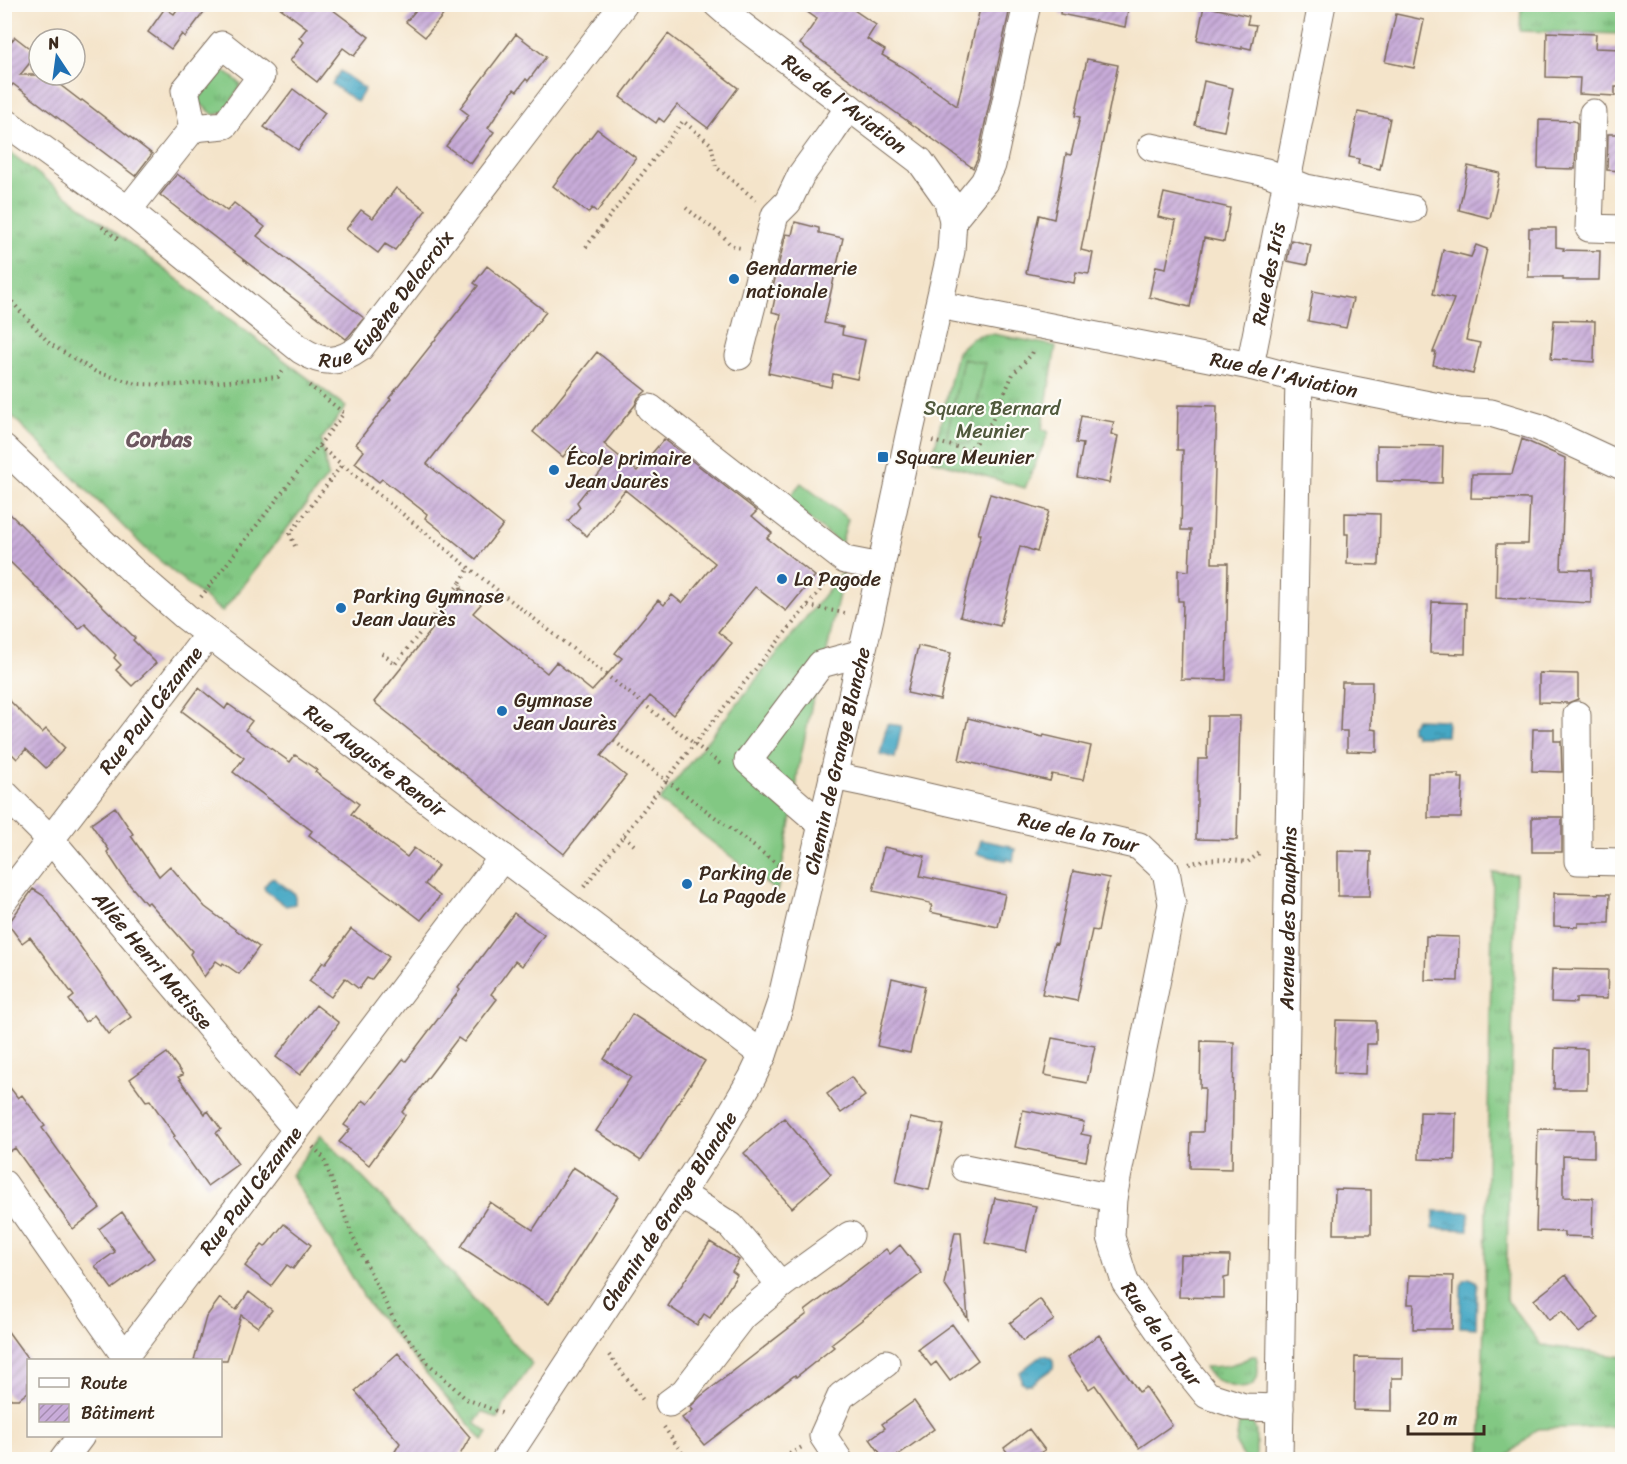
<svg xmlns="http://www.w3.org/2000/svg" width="1627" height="1464" font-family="Sriracha,sans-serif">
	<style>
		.grass { fill: url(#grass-tufts); stroke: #5e7950; stroke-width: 1.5 }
		.garden { fill: #82c883; stroke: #5e7950; stroke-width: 1.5 }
		.water { fill: url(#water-ripples); stroke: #406871; stroke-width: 1.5 }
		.building { fill: url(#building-hatch) }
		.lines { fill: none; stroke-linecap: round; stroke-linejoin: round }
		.minor-casing { stroke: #7c6b5a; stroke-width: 29 }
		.path { stroke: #7c6b5a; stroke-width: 4; stroke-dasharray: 1.5 4.5; stroke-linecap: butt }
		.minor { stroke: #fff; stroke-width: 27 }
		.poi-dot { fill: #1f6fb2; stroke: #fdfcf7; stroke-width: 2 }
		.labels { text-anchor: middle; stroke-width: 4.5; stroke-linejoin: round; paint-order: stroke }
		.street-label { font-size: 20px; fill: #3b2a1e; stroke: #fdfcf7 }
		.poi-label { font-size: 20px; fill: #3b2a1e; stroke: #fdfcf7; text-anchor: start }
		.park-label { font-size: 20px; fill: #50593c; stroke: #fdfcf7 }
		.quarter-label { font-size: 22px; font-weight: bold; fill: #6c585f; stroke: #fdfcf7 }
	</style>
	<defs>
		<pattern id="grass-tufts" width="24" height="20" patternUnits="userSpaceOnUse" patternTransform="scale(1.5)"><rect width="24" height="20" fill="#82c883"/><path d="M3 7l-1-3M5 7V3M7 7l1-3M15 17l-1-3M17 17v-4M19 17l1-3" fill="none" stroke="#6ca36b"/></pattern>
		<pattern id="water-ripples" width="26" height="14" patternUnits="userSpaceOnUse" patternTransform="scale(1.5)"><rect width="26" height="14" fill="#44a7c4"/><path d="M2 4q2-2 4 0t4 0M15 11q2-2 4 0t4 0" fill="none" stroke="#3a889f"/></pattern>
		<pattern id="building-hatch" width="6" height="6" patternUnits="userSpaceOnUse" patternTransform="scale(1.5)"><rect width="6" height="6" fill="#c8acd9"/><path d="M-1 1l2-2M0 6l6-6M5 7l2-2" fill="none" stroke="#a48caf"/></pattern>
	</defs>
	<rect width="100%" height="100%" fill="#fdfcf7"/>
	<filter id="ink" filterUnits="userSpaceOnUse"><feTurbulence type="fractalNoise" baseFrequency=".0167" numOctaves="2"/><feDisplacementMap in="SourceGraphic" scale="12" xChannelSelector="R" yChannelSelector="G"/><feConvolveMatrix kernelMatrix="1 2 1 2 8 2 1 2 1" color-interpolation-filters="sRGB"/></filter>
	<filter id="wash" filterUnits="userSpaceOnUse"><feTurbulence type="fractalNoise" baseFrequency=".008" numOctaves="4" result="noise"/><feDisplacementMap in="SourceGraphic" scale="24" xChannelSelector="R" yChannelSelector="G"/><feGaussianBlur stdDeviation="1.35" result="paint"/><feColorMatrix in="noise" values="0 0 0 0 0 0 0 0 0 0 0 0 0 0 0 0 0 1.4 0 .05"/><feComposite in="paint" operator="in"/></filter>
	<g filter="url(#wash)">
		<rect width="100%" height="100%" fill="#f4e4ca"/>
		<path class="grass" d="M1521,5H1622V34L1520,31Z
			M218,66L241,84L225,112L214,115L196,100L211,70Z
			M4,148L346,407L321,440L328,476L222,612L148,551L5,409Z
			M993,334L1056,346L1042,429L1049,432L1025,488L932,460L957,352L972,338L980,335Z
			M1493,873L1516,874L1506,1299L1541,1345L1622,1357V1426L1537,1429L1504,1459L1481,1460Z
			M321,1135L393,1209L532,1364L502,1408L497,1419L483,1411L475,1423L488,1433L483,1441L369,1305L291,1175Z
			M1252,1356H1256C1258,1361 1258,1365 1258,1371C1258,1398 1223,1387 1210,1375C1209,1374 1204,1368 1204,1367C1222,1367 1237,1365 1252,1356Z
			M1245,1421L1252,1422L1256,1431V1459H1245L1236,1444L1239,1424Z"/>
		<path class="garden" d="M963,359L985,363L969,444L946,440Z
			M801,483L848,519L841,544L786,501Z
			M844,570L820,685L812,703L798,770L795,802L777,892L659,801Z"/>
		<path class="water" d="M340,71L365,89L357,102L332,84Z
			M1416,719L1445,720L1447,721L1446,736H1415L1414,731H1411V725L1414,723Z
			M887,724L902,726L895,758L880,754Z
			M981,840L1011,846L1010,848L1015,849L1013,861L1008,859L1007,861L977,854Z
			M271,878H273L295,894V904L286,906L265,890L264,887Z
			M1434,1211L1469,1212L1468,1230L1433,1228Z
			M1469,1278L1475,1281L1477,1285L1476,1328L1460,1327L1461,1286L1463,1280Z
			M1042,1355C1050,1355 1055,1359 1053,1368L1031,1384H1025L1021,1381L1020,1372Z"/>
		<g id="blocks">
			<path class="building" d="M181,4H210L185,37L182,34L171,49L148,32L165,8L174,14Z
				M275,4H325L369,37L354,56L343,48L317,82L290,61L304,42L299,38L307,28Z
				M421,4H433L444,14L425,37L406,22Z
				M796,4H845L876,25L867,39L885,50L882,55L904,68L957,106L981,4H999L1010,8L977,160L973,168L800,44L817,19Z
				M1061,4H1129L1125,27L1060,14Z
				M1204,6L1249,16L1247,24L1256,25L1251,49L1242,47V49L1197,40Z
				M1396,14L1424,20L1414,68L1385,62Z
				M1547,32L1596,34L1595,48L1623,49V87H1615V96L1579,94L1580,78L1546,77Z
				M516,34L546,57L528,81L526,79L517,91L514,89L488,128L494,132L471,164L446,146L469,115L460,108Z
				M668,34L738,88L708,128L677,105L664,122L659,118L656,123L620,97Z
				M15,37L37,54L20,75H47L81,101L82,100L152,154L135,176L13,84L4,95V50Z
				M1087,59L1118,65L1081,250L1093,253L1089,274L1076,272L1074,283L1026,273L1039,215L1054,219L1066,154L1071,155L1080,117L1075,116Z
				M1204,81L1233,88L1224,131L1195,125Z
				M293,89L325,113L298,150L264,127Z
				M1358,112L1390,118L1380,169L1358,164L1359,159L1349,157Z
				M1539,120L1574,121L1577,123L1575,169L1538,168Z
				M597,129L636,158L597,212L592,208L588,213L553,186Z
				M1608,134H1623V171L1607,170Z
				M1468,166L1500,173L1490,218L1459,210Z
				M177,174L184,179L185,178L227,211L234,203L265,227L257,236L364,318L349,336L346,339L160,195Z
				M396,188L426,210L395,250L385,244L378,253L346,229L361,210L373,218Z
				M1164,193L1230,208L1224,242L1204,238L1190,307L1149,297L1156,266L1166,268L1176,221L1158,217Z
				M795,222L819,228V233L843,238L824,323L843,327L842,335L865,340L857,379L833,374L831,387L768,373L781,314L772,312L777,288L773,287L786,234L792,235Z
				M1529,228H1556V247L1564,248L1563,250L1600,251L1599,280H1563V277H1528Z
				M1291,240L1311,245L1307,265L1287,261Z
				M1476,245L1487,249L1466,340L1480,343L1473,374L1433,365L1436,352H1433L1454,299L1433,294L1443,250L1471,257Z
				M487,266L546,312L427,464L503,525L476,559L425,518L427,514L382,479L379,482L355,463L364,451L356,444L391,399L389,398L478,286L474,283Z
				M1313,291L1353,299L1346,328L1308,321Z
				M1554,320L1595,321L1594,362L1551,359Z
				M597,352L646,391L638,398L635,405L604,444L637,471L664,439L757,511L752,516L772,533L767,538L815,576L786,611L755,587L718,632L732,643L673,715L650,696L601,756L626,776L564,854L374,702L434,627L432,625L461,588L481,604L473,613L547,673L556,662L592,691L622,658L615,653L658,600L664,605L672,595L682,603L715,563L625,490L587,536L568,521L580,507L577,502L603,469L572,445L563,457L533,432Z
				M1178,405L1217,406L1212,563H1228L1226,680L1181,679L1183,601H1178V570L1189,571L1191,530H1181L1183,450H1177Z
				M1081,416L1114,422L1111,434L1118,436L1109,483L1077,477L1083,444L1076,443Z
				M1522,439L1565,458L1561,569L1591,570V603L1496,598L1497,544H1528L1530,499L1471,498L1472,474H1512Z
				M1377,445L1443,446L1442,483L1377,481Z
				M990,494L1049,511L1037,552L1020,546L1000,626L960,616L981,534H978Z
				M4,508L135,638L133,640L156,663L132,686L116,670L121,665L114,658L116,655L85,624L79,629L4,556Z
				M1345,513L1380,514L1379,565L1347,564L1348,534H1345Z
				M1432,602L1466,603L1465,654L1430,653Z
				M918,646L951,653L940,700L907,693Z
				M1539,673L1578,674V699L1568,703L1539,702Z
				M1342,682H1372L1371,729L1377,730V752L1347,751V731H1340Z
				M199,688L225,709L228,704L252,721L245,730L290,762L295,755L317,770L315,772L359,804L351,814L407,857L414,848L438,866L425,884L440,896L421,920L309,835L312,831L233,772L244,758L182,711Z
				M4,695L42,733L46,729L65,748L46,768L26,749L17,759L4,746Z
				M1208,716H1240L1237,840L1196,839L1198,759H1207Z
				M968,718L1043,737L1044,735L1091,746L1083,780L1052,774L1050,781L959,760Z
				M1533,729H1554V741H1561L1562,772L1532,771Z
				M1429,774H1459V778H1463L1461,818H1428Z
				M115,807L133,834L131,836L159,876L170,866L205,907L259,947L239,974L223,963L222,965L216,961L204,977L190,954L192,951L149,902L146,904L124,878L107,852L109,850L91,824Z
				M1532,817H1562V852H1532Z
				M884,847L925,856L920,876L1005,894L998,927L930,912L932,905H930V903L873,891Z
				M1338,851L1371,852L1370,896H1338Z
				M1073,871L1109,878L1098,931L1092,930L1077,1001L1042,994L1054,943L1057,944Z
				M33,889L44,896L131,1017L108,1034L94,1015L85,1022L69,1000L74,996L30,937L22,943L8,924Z
				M1554,893L1610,894L1609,923H1578V927L1554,926Z
				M514,913L544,935L522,966L515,961L491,994L497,999L464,1042L458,1038L402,1112L405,1115L369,1165L339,1142L350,1129L344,1125L363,1100L368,1104L403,1059L406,1061L460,990L458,988Z
				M351,929L389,957L371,980L367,978L359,989L345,978L331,997L309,981L323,962L325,964Z
				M1426,936L1459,937L1458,981L1425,980Z
				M1552,969L1608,970L1607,999L1576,998V1003L1551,1002Z
				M892,978L925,986L910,1053L877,1046Z
				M316,1005L339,1023L300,1075L276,1057Z
				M632,1014L705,1061L641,1160L596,1131L631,1077L604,1059Z
				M1336,1020L1376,1021V1044H1367L1366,1074L1334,1073Z
				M1052,1038L1095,1046L1087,1083L1044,1075Z
				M1201,1041L1234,1042L1232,1169L1190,1168L1191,1132H1203L1205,1088H1200Z
				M1555,1048L1587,1049V1089H1554Z
				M167,1053L183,1075L178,1077L205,1114L208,1111L221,1129L216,1133L238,1164L207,1186L173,1138L175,1136L150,1100L146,1101L130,1079Z
				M851,1077L865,1096L841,1113L827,1094Z
				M4,1080L18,1098L22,1095L45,1126L42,1128L100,1208L73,1229L15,1148L4,1155Z
				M1023,1110L1084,1122L1081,1134L1091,1136L1086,1161L1015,1147Z
				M1420,1112L1456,1113L1455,1160L1419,1159Z
				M784,1118L831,1174L792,1208L744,1153Z
				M910,1118L944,1125L929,1190L896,1182Z
				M1538,1129L1594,1130V1157L1563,1156V1197L1593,1198L1592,1237L1564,1236V1232L1536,1231L1538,1163H1537Z
				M573,1167L618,1196L549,1304L461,1247L490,1202L533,1230Z
				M1335,1189L1371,1190V1234H1334Z
				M995,1198L1036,1206L1026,1251L985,1243Z
				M122,1212L154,1258L112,1289L95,1266L115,1252L99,1229Z
				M284,1224L311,1245L293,1269L287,1265L271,1286L245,1266L262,1245L265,1247Z
				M955,1232H961L968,1319L944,1284Z
				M710,1242L739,1260L732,1271L737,1275L710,1318L704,1314L697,1325L668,1306Z
				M900,1245L922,1273L831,1344L834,1347L796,1377L795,1375L704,1445L682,1418L693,1410L690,1407L701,1396L807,1314L805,1311L886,1249L890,1254Z
				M1180,1255L1230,1256L1229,1277L1224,1278V1298L1179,1297Z
				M1409,1275L1453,1276L1452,1329H1413L1414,1304H1408Z
				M1566,1275L1599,1318L1579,1333L1562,1311L1549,1320L1534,1300Z
				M249,1292L272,1310L258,1327L241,1315L227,1360H194L206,1317L220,1298L236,1310Z
				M1040,1299L1054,1320L1023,1341L1010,1323Z
				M952,1324L978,1360L950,1381L936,1362L931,1366L918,1349Z
				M4,1326L28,1359V1392L19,1399H11L4,1390Z
				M1099,1335L1139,1392L1146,1387L1172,1425L1139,1448L1095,1385L1089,1389L1067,1358Z
				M398,1353L470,1437L457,1460H390L400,1443L355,1391Z
				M1355,1357L1403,1358V1378H1392V1411L1354,1410Z
				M914,1401L934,1429L891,1460H885L870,1439L885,1428L882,1424Z
				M1029,1429L1045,1450L1029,1460H1013L1004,1448Z"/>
		</g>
	</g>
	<g filter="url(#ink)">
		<use href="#blocks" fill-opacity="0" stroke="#7c6b5a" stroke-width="1.5"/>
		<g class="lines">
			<g class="minor-casing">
				<g id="minor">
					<path id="s1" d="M717,4L740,24L920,161L947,199L953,220"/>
					<path d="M222,45L261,76L225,125L193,128L185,90Z"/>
					<path d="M1593,113L1589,228L1622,229"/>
					<path id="s2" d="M4,121L128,210L301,350C323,364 338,364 360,348L624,4"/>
					<path d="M1151,147L1266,172L1306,188L1412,209"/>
					<path d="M128,210L193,128"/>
					<path id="s3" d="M939,305L1250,366L1299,379L1459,411L1491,413L1538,427L1622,466"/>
					<path d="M739,356L775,215L788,202L801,175L832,132L849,107"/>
					<path id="s4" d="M1250,366L1322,4"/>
					<path d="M650,408L845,560L881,567"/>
					<path id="s5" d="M4,448L133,571L186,617L763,1055"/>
					<path d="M1577,715L1578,861L1622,862"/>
					<path id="s6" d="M833,776L867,783L1139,846L1166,871L1172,904L1113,1198L1111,1237L1125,1282L1182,1364L1207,1395L1244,1407L1280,1408"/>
					<path id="s7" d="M4,793L50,839L296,1129"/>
					<path d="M821,824L748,761L821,664L862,653"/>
					<path id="s8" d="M4,900L209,634"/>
					<path d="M965,1168L1113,1198"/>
					<path id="s9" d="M4,1184L125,1356L503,857"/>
					<path d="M681,1194L731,1226L781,1285"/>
					<path d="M669,1403L684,1392L741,1318L781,1285L850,1235"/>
					<path d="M63,1460L81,1436"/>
					<path id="s10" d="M505,1460L717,1138L752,1078L763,1055L780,1005L870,618L910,431L951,251L953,220L984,182L992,165L1027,4"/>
					<path d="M839,1460L823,1436L841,1396L886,1363"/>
					<path id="s11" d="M1279,1460L1289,831L1299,379"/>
				</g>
			</g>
			<path class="path" d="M686,208C696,216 707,224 718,232C729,239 726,246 742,248
				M102,227L118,239
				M586,247L683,121L711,144L716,167L756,200
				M4,293L50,344L96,372L137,384L178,385L278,377L285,369
				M932,441L969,450L976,442L979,432L991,423L1013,374L1032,354L1034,349
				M319,446L469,568L723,766
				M295,546L290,534L341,466
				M461,588L460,583L469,568
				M201,597L344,413L307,384
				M808,606L845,613
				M382,653L395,664L460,583
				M614,741L784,869
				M624,836L635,846
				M1189,864C1210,857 1226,859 1248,862L1262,851
				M584,887L695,743L830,578
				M313,1147L323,1157L352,1235L395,1322L429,1364L466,1399L504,1414
				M609,1355L643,1400
				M664,1427L687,1460
				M779,1460L802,1447"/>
			<use href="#minor" class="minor"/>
		</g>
	</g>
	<g class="poi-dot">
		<circle cx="734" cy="279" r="6"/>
		<rect x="877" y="451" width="12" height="12" rx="3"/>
		<circle cx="554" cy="470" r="6"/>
		<circle cx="782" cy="579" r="6"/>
		<circle cx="341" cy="608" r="6"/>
		<circle cx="502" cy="711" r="6"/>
		<circle cx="687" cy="884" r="6"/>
	</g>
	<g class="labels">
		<g class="street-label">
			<text dy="7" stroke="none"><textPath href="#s1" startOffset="162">Rue de l'Aviation</textPath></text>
			<text dy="7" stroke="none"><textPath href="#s4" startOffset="94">Rue des Iris</textPath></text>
			<text dy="7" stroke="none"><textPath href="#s2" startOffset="490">Rue Eugène Delacroix</textPath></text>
			<text dy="7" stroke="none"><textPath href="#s3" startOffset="352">Rue de l'Aviation</textPath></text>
			<text dy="7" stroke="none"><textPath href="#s8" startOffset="240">Rue Paul Cézanne</textPath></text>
			<text dy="7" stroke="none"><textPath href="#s5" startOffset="486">Rue Auguste Renoir</textPath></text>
			<text dy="7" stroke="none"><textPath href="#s10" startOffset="784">Chemin de Grange Blanche</textPath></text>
			<text dy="7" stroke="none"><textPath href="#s6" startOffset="252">Rue de la Tour</textPath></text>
			<text dy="7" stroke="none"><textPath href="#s11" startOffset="542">Avenue des Dauphins</textPath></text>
			<text dy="7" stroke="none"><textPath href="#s7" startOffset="224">Allée Henri Matisse</textPath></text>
			<text dy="7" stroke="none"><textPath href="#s9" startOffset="418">Rue Paul Cézanne</textPath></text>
			<text dy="7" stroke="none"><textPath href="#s10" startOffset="298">Chemin de Grange Blanche</textPath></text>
			<text dy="7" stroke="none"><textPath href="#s6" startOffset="834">Rue de la Tour</textPath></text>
		</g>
		<g class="poi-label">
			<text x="746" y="275">Gendarmerie<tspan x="746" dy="23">nationale</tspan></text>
			<text x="895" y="464">Square Meunier</text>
			<text x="566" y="465">École primaire<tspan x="566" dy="23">Jean Jaurès</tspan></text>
			<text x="794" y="586">La Pagode</text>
			<text x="353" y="603">Parking Gymnase<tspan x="353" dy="23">Jean Jaurès</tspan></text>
			<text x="514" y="707">Gymnase<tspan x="514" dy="23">Jean Jaurès</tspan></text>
			<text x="699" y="880">Parking de<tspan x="699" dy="23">La Pagode</tspan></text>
		</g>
		<g class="park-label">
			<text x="992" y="415">Square Bernard<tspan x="992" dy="23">Meunier</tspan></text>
		</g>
		<g class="quarter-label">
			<text x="159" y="447">Corbas</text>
		</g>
	</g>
	<rect width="1627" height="1464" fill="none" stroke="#fdfcf7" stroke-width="24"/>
	<rect x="27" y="1359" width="195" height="78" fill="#fdfcf7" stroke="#afa8a0" stroke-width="1.5"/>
	<rect x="39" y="1378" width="30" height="9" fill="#ffffff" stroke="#afa8a0" stroke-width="1.5"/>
	<text x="81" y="1389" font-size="18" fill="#3b2a1e">Route</text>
	<rect x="39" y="1404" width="30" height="18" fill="url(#building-hatch)" stroke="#afa8a0" stroke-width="1.5"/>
	<text x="81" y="1419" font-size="18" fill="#3b2a1e">Bâtiment</text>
	<g transform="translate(57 57) rotate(347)"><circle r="28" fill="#fdfcf7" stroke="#afa8a0" stroke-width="1.5"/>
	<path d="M0-4.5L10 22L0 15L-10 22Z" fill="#1f6fb2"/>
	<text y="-9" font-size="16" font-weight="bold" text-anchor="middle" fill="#3b2a1e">N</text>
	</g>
	<path d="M1408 1425v9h76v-9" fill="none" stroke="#3b2a1e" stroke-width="3"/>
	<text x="1417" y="1425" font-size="18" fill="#3b2a1e" stroke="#fdfcf7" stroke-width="4.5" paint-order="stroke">20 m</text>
</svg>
